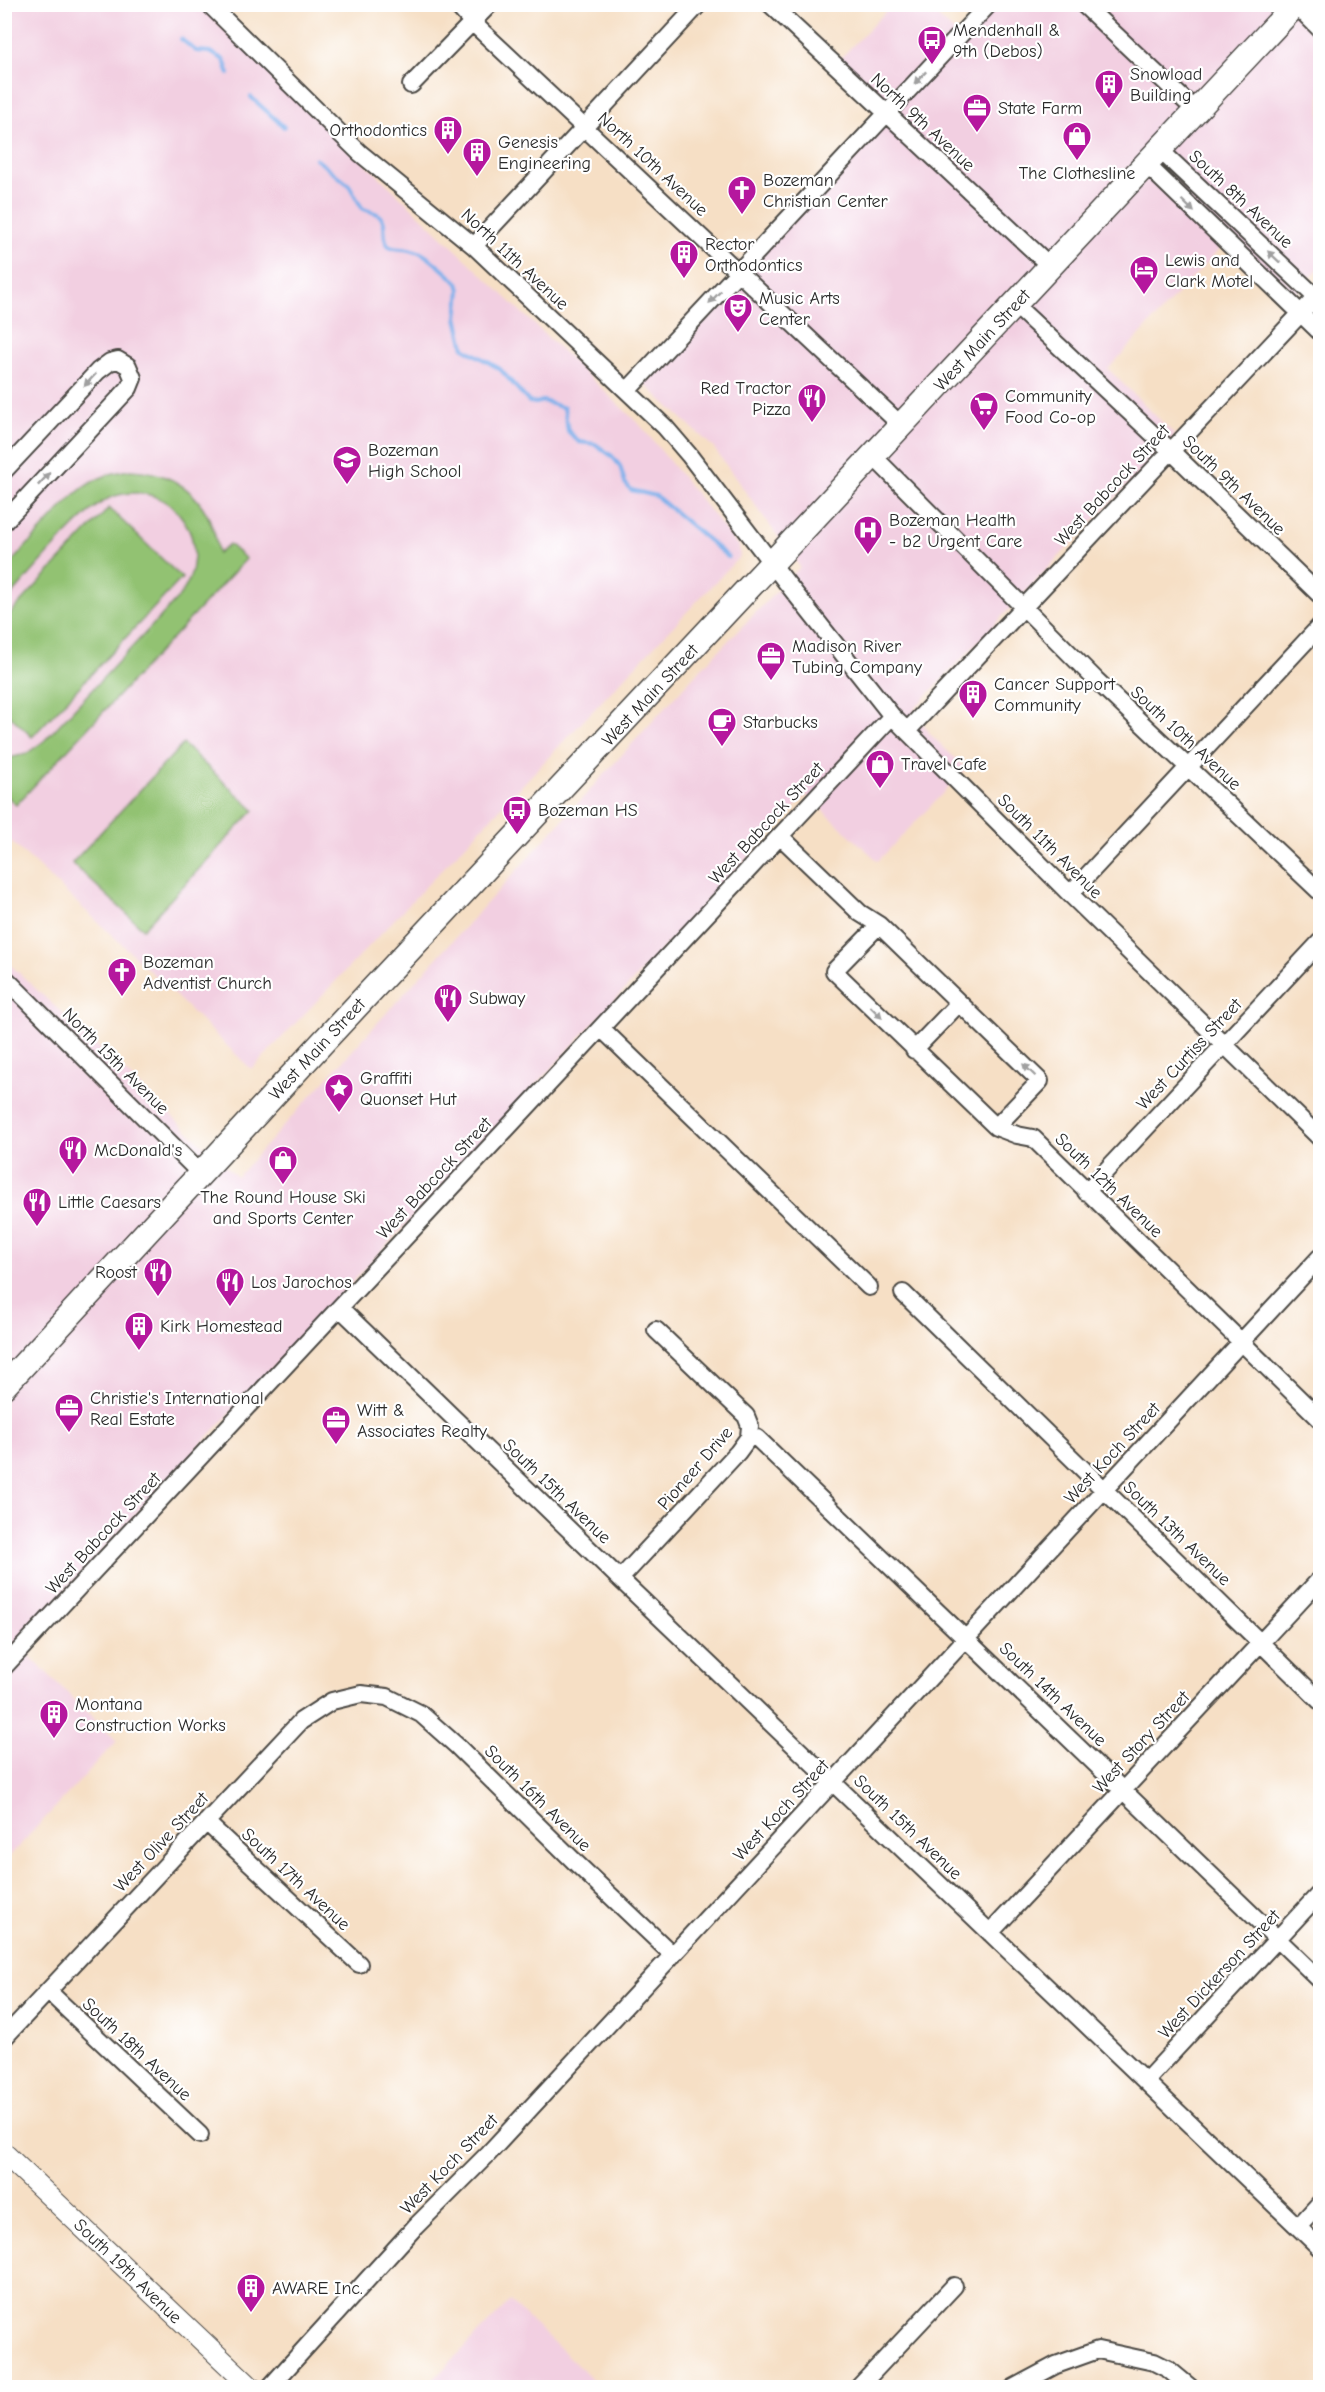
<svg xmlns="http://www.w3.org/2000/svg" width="1325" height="2392" font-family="'Comic Neue',sans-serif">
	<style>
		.built { fill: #f2cfe1 }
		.green { fill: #92c272; stroke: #5e764e; stroke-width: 1.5 }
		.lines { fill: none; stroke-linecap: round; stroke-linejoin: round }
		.stream { stroke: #7eb1eb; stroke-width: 4 }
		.minor-casing { stroke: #494642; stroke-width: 20 }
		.major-casing { stroke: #494642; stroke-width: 22 }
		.highway-casing { stroke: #494642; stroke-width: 27 }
		.minor { stroke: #fff; stroke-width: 16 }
		.major { stroke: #fff; stroke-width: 20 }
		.highway { stroke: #fff; stroke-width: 24 }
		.oneway { fill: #a0a0a0 }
		.labels { text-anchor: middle; stroke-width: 4.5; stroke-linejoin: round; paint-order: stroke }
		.poi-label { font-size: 18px; fill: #2b2b2b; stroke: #fff; text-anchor: start }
		.street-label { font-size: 18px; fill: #2b2b2b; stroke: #fff }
	</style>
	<rect width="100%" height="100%" fill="#fff"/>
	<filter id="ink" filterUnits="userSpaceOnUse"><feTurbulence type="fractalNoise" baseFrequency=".0167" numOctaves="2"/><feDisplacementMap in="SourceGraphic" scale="12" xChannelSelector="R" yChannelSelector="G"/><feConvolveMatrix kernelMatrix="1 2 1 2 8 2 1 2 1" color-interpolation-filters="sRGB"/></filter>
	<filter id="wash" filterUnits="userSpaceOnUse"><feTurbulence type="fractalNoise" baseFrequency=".008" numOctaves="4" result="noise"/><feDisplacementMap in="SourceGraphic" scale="24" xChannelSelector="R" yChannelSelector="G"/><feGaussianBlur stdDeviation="1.35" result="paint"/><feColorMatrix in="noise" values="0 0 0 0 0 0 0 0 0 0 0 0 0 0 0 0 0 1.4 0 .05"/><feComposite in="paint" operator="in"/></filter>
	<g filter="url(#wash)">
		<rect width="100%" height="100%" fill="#f6dfc5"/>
		<path class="built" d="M4,5H199L641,426L739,547L740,556L253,1068H250L127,949L5,836Z
			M892,5H925L959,36L988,5H1320V267L1289,301L1226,242L1108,369L1175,435L914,709L930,734L966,769L878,861L806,795L16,1643L117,1741L5,1861L4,959L237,1177L693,677L800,567L713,447L638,378L885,114L834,65Z
			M510,2301L600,2387H426Z"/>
		<path class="green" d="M130,470C182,472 213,503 218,554L229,544L246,559L16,805L5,794V759L26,754L44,741L178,598C219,548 175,475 112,497C85,507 27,579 5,603V569L71,498C89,481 106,473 130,470Z
			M109,508L182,578L32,737L5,711V619Z
			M183,744L254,810L143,929L72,863Z"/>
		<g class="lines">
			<path class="stream" d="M181,39L196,51L210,52L224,60L229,74
				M251,97L284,127
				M316,159L349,185L362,208C367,211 375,212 379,215C389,222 380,238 389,246C395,251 410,247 421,253C434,260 446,273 458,283L460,290L457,317L464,348L500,369L529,402L536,403L543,401L564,408L568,431L579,442L595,444L612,456L620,466L625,483L631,490L656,496L728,557"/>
		</g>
	</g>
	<g filter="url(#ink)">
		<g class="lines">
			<g class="minor-casing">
				<path id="minor" d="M209,4L360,153L474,246L665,427L689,455L786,582L892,716L1070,894L1320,1138
					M456,4L473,23L902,426
					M770,4L1051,267
					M1083,4L1197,112
					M1296,5L1320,29
					M411,85L490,4
					M1160,150L1320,301
					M1147,165L1320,332
					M474,246L699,4
					M1015,305L1171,451L1320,595
					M627,391L989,4
					M873,456L1096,680L1320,892
					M4,471L98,371L110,362L118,360L128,366L133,378L129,388L4,522
					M907,731L1320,293
					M780,836L860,913L879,925L1040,1081L996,1127
					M1070,894L1320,626
					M879,925L834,971L996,1127L1017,1135L1033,1138L1320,1419
					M4,977L201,1174
					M601,1028L869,1287
					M914,1050L959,1003
					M1086,1192L1320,942
					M903,1293L1320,1701
					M340,1308L620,1579L1320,2248
					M757,1438L1320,1980
					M620,1579L738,1452L749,1437L750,1426L746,1416L656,1330
					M4,1667L892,716
					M206,1822L359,1964
					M990,1933L1320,1579
					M48,1991L200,2135
					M4,2038L301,1721L332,1701L361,1694L387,1697L421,1714L457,1746L576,1863L673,1955
					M1146,2081L1320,1893
					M1299,2226L1320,2203
					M269,2388L415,2227L488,2154L1320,1257
					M858,2388L954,2286
					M1013,2388L1056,2365L1098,2350L1154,2362L1168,2369L1191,2388"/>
			</g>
			<g class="major-casing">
				<path id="major" d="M4,2153L252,2388"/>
			</g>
			<g class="highway-casing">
				<path id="highway" d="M4,1386L322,1043L1296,4"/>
			</g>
			<use href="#minor" class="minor"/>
			<use href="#major" class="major"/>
			<use href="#highway" class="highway"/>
		</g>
		<defs><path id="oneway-solid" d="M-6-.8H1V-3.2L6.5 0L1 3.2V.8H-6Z" transform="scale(1.5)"/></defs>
		<g class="oneway">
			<use href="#oneway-solid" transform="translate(920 78) rotate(133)"/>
			<use href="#oneway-solid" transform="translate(1188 206) rotate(44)"/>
			<use href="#oneway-solid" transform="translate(1274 257) rotate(-137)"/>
			<use href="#oneway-solid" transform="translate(715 297) rotate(134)"/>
			<use href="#oneway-solid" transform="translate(90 380) rotate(133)"/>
			<use href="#oneway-solid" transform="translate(44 479) rotate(-47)"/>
			<use href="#oneway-solid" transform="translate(876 1012) rotate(45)"/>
			<use href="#oneway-solid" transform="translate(1029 1070) rotate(-136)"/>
		</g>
	</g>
	<defs>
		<g id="bus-pin" transform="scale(1.5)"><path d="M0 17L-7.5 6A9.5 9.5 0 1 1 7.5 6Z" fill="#b5179e" stroke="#fff"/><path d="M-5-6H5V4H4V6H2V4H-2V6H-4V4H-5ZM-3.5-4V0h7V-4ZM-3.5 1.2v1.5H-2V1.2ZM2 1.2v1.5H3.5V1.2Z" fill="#fff"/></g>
		<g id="building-pin" transform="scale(1.5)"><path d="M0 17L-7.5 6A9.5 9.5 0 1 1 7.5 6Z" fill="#b5179e" stroke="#fff"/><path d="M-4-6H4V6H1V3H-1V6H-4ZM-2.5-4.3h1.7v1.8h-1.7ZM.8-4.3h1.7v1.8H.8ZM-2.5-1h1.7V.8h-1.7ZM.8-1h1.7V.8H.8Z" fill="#fff"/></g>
		<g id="office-pin" transform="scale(1.5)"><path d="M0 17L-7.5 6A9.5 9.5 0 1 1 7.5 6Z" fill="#b5179e" stroke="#fff"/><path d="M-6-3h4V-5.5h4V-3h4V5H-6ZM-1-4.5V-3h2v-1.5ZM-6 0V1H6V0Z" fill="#fff"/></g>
		<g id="shop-pin" transform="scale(1.5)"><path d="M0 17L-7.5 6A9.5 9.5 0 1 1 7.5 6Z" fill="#b5179e" stroke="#fff"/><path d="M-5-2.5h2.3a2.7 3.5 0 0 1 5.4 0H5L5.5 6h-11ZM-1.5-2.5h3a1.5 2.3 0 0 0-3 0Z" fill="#fff"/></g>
		<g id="church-pin" transform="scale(1.5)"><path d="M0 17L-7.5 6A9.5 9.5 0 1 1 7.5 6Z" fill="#b5179e" stroke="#fff"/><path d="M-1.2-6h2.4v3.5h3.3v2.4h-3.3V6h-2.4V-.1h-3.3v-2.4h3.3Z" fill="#fff"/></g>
		<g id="hotel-pin" transform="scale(1.5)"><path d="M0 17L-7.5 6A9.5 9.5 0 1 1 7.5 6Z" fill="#b5179e" stroke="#fff"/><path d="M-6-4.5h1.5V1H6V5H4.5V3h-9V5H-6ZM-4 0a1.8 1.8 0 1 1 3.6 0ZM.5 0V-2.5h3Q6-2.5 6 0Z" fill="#fff"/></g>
		<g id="theatre-pin" transform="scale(1.5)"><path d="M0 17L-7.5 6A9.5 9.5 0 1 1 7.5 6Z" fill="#b5179e" stroke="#fff"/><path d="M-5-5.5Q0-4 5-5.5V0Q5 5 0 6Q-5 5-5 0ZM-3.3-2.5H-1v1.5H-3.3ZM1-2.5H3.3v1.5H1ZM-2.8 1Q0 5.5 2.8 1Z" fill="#fff"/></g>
		<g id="restaurant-pin" transform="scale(1.5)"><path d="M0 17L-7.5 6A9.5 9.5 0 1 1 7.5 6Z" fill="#b5179e" stroke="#fff"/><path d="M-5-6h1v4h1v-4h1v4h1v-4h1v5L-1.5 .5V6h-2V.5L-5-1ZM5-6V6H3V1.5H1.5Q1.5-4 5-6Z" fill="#fff"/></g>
		<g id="supermarket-pin" transform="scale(1.5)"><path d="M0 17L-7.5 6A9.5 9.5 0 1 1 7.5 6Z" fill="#b5179e" stroke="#fff"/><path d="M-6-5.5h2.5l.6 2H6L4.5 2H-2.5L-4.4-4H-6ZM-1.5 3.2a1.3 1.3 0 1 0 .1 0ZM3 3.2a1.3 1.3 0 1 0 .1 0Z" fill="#fff"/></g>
		<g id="school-pin" transform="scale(1.5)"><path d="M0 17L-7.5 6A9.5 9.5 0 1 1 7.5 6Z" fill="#b5179e" stroke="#fff"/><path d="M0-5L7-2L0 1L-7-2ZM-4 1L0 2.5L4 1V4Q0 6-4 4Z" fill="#fff"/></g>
		<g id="hospital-pin" transform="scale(1.5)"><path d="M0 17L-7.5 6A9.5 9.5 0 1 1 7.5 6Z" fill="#b5179e" stroke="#fff"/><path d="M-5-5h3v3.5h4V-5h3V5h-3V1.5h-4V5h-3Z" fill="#fff"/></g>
		<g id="cafe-pin" transform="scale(1.5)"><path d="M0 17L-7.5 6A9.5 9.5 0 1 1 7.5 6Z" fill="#b5179e" stroke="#fff"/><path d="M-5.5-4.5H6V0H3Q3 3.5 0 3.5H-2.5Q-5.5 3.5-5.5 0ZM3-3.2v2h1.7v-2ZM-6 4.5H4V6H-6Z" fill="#fff"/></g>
		<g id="sight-pin" transform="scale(1.5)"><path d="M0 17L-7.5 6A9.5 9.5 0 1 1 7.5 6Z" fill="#b5179e" stroke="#fff"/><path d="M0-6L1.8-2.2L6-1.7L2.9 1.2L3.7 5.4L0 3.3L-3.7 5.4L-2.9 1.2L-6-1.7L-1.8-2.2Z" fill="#fff"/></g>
	</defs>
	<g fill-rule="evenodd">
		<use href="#bus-pin" x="932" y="40"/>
		<use href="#building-pin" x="1109" y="84"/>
		<use href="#office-pin" x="977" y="108"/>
		<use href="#building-pin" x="448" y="130"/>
		<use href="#shop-pin" x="1077" y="136"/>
		<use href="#building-pin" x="477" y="152"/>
		<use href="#church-pin" x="742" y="190"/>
		<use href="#building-pin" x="684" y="254"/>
		<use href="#hotel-pin" x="1144" y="270"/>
		<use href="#theatre-pin" x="738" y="308"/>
		<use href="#restaurant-pin" x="812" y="398"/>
		<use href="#supermarket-pin" x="984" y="406"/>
		<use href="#school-pin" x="347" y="460"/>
		<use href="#hospital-pin" x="868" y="530"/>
		<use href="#office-pin" x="771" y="656"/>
		<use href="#building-pin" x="973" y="694"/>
		<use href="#cafe-pin" x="722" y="722"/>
		<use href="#shop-pin" x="880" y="764"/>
		<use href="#bus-pin" x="517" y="810"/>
		<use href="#church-pin" x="122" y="972"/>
		<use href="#restaurant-pin" x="448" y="998"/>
		<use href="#sight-pin" x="339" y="1088"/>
		<use href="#restaurant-pin" x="73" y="1150"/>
		<use href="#shop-pin" x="283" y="1160"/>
		<use href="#restaurant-pin" x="37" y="1202"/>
		<use href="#restaurant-pin" x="158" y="1272"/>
		<use href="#restaurant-pin" x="230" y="1282"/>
		<use href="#building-pin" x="139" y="1326"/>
		<use href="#office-pin" x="69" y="1408"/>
		<use href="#office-pin" x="336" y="1420"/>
		<use href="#building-pin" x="54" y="1714"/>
		<use href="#building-pin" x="251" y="2288"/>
	</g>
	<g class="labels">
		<g class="poi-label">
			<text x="953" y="36">Mendenhall &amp;<tspan x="953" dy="21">9th (Debos)</tspan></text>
			<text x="1130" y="80">Snowload<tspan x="1130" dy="21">Building</tspan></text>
			<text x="998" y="114">State Farm</text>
			<text x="427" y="136" text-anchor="end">Orthodontics</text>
			<text x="498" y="148">Genesis<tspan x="498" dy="21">Engineering</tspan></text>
			<text x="1077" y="179" text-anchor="middle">The Clothesline</text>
			<text x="763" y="186">Bozeman<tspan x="763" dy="21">Christian Center</tspan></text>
			<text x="705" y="250">Rector<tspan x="705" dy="21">Orthodontics</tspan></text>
			<text x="1165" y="266">Lewis and<tspan x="1165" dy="21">Clark Motel</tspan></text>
			<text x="759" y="304">Music Arts<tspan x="759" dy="21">Center</tspan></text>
			<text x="791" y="394" text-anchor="end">Red Tractor<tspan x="791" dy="21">Pizza</tspan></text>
			<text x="1005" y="402">Community<tspan x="1005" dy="21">Food Co-op</tspan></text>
			<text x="368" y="456">Bozeman<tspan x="368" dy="21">High School</tspan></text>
			<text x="889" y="526">Bozeman Health<tspan x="889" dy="21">- b2 Urgent Care</tspan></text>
			<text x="792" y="652">Madison River<tspan x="792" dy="21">Tubing Company</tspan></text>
			<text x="994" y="690">Cancer Support<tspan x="994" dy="21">Community</tspan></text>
			<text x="743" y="728">Starbucks</text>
			<text x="901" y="770">Travel Cafe</text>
			<text x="538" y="816">Bozeman HS</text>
			<text x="143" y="968">Bozeman<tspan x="143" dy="21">Adventist Church</tspan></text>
			<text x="469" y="1004">Subway</text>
			<text x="360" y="1084">Graffiti<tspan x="360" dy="21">Quonset Hut</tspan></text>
			<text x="94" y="1156">McDonald's</text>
			<text x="283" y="1203" text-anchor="middle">The Round House Ski<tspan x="283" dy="21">and Sports Center</tspan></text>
			<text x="58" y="1208">Little Caesars</text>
			<text x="137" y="1278" text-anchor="end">Roost</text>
			<text x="251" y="1288">Los Jarochos</text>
			<text x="160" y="1332">Kirk Homestead</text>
			<text x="90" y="1404">Christie's International<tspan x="90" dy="21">Real Estate</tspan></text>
			<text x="357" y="1416">Witt &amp;<tspan x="357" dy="21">Associates Realty</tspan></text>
			<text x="75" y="1710">Montana<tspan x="75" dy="21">Construction Works</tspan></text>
			<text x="272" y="2294">AWARE Inc.</text>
		</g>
		<g class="street-label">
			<text transform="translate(923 122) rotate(43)" y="6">North 9th Avenue</text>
			<text transform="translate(653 164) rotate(43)" y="6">North 10th Avenue</text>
			<text transform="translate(1241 199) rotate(43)" y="6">South 8th Avenue</text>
			<text transform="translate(515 259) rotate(43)" y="6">North 11th Avenue</text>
			<text transform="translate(982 340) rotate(-47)" y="6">West Main Street</text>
			<text transform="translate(1112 485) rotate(-47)" y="6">West Babcock Street</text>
			<text transform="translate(1234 485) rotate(44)" y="6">South 9th Avenue</text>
			<text transform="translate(650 695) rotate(-47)" y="6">West Main Street</text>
			<text transform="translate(1186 738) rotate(43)" y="6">South 10th Avenue</text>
			<text transform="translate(766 823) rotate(-47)" y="6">West Babcock Street</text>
			<text transform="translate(1050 846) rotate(45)" y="6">South 11th Avenue</text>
			<text transform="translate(317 1049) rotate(-47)" y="6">West Main Street</text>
			<text transform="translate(1189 1054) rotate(-47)" y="6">West Curtiss Street</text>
			<text transform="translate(116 1061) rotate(45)" y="6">North 15th Avenue</text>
			<text transform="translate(434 1178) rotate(-47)" y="6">West Babcock Street</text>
			<text transform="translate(1109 1185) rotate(44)" y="6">South 12th Avenue</text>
			<text transform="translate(1112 1453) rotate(-47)" y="6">West Koch Street</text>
			<text transform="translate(695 1468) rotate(-49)" y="6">Pioneer Drive</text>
			<text transform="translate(557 1491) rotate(44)" y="6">South 15th Avenue</text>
			<text transform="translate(103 1533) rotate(-47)" y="6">West Babcock Street</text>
			<text transform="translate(1177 1533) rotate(44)" y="6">South 13th Avenue</text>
			<text transform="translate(1053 1694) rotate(44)" y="6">South 14th Avenue</text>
			<text transform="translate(1141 1742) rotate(-47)" y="6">West Story Street</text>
			<text transform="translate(538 1798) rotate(45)" y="6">South 16th Avenue</text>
			<text transform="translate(781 1810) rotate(-47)" y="6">West Koch Street</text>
			<text transform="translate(908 1827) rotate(44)" y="6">South 15th Avenue</text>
			<text transform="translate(161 1842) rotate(-47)" y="6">West Olive Street</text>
			<text transform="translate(296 1879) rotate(43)" y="6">South 17th Avenue</text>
			<text transform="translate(1219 1974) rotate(-47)" y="6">West Dickerson Street</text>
			<text transform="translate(137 2049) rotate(43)" y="6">South 18th Avenue</text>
			<text transform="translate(449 2164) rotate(-46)" y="6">West Koch Street</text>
			<text transform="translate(128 2271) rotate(44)" y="6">South 19th Avenue</text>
		</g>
	</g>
	<rect width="1325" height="2392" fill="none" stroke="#fff" stroke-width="24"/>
</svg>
